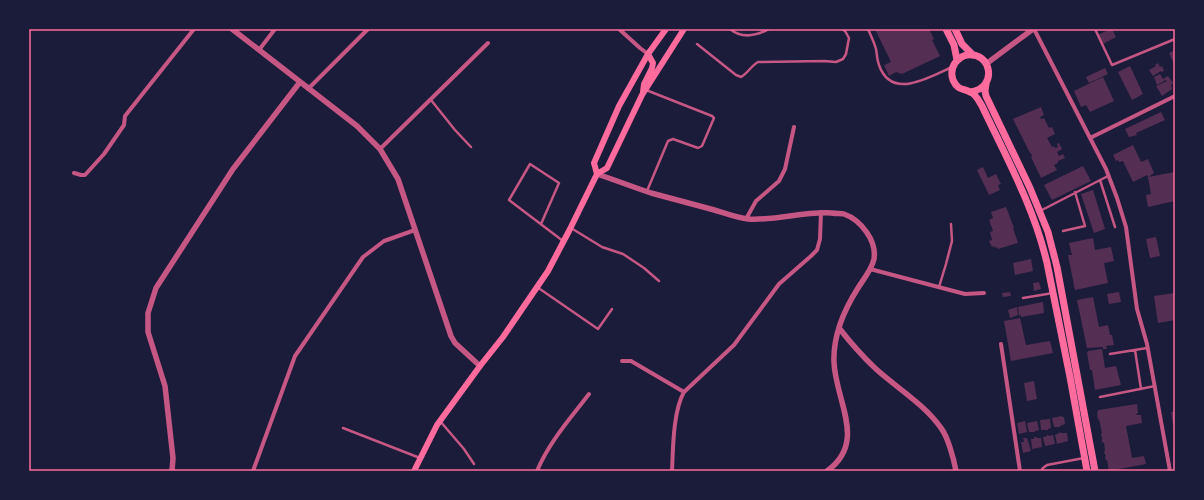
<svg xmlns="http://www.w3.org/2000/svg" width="1204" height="500" font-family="'Fira Sans Condensed',sans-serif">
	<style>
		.building { fill: #542f53 }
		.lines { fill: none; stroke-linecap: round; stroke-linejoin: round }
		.service { stroke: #c65784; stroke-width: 2.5 }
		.minor { stroke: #c65784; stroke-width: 4 }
		.tertiary { stroke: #c65784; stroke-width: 5.5 }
		.secondary { stroke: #ff6b9d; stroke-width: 6 }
		.primary { stroke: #ff6b9d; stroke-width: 7 }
		.neatline { fill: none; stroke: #ff6b9d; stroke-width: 1.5 }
	</style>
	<rect width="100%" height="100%" fill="#1b1b3a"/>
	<path class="building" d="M875,29H929L934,39L932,40L940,56L902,74L896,72L889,76L884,65L891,62Z
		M1110,29H1112L1116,37L1103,44L1098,35Z
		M1175,50V66L1169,53Z
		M1158,63L1160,67L1162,66L1164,71L1161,72V71L1153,76L1149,70L1156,66L1155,65Z
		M1130,66L1143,94L1132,100L1118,72Z
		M1105,68L1108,74L1089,83L1086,77Z
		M1160,74L1163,79L1168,76L1173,83L1171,85L1172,89L1162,96L1156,86L1167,81L1166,80L1157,85L1154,77Z
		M1103,77L1114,101L1090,112L1086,105L1081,107L1074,91Z
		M1041,107L1044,115L1040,117L1041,119L1044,118L1049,128L1052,127L1055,134L1047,138L1052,147L1054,146L1055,148L1058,147L1057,144L1059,143L1062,149L1057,152L1059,156L1063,154L1065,158L1058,161V163L1054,165L1057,170L1041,178L1031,157L1032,156L1031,153H1030L1013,119Z
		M1161,112L1165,120L1136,133L1137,135L1129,137L1125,129Z
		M1133,145L1141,162L1148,159L1154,173L1148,177L1147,175L1133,182L1123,161L1119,162L1118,160L1116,161L1113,155Z
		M1083,166L1091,181L1052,200L1044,185Z
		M983,167L988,178L996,174L1001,184L998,185L1000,190L989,195L977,170Z
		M1175,172V201L1148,207L1146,195L1151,194L1148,177Z
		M1093,190L1105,229L1094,233L1081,194Z
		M1006,207L1014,228H1013L1018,243L998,249L997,247L995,248L994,246L992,247L989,241L992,240L990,232L993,231L989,220L993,218L991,212Z
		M1156,237L1160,256L1150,258L1146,239Z
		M1093,238L1095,250L1111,247L1114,261L1104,263L1108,283L1075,290L1068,255H1072L1069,243Z
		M1031,259L1033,271L1015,275L1013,263Z
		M1039,282L1041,289L1034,291L1033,283Z
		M1010,292L1011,296L1003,297L1002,293Z
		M1119,292L1121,302L1109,304L1107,294Z
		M1175,293V320L1158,323L1154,296Z
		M1093,297L1099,327L1108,325L1110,335H1112L1114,345L1106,346L1107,349H1103V347L1087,348L1077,300Z
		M1043,302L1044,313L1021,317V315L1019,316L1018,307Z
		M1017,307L1018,315L1010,318L1008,310Z
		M1020,318L1026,345L1050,341L1053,353L1011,361L1004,321Z
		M1102,349L1105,368L1116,366L1121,385L1095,390L1092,370H1090L1087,352H1088V351Z
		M1034,381L1037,399L1027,401L1024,383Z
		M1137,404L1138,413L1136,414L1137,415H1141L1142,423L1126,426L1132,458L1144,456L1146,464L1109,471L1107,460H1106L1105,457L1106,456V455H1105L1104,451H1105L1104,442L1102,443V439H1103L1102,438L1101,434L1102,433L1099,419L1098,420L1097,412H1098V410Z
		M1171,412H1175V431H1174Z
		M1062,416V417H1064L1065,424L1060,426V427H1054L1052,418Z
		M1050,419L1051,428L1048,429V430H1041L1040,420Z
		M1025,421L1027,432L1019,434L1017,423Z
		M1037,421L1039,430L1035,431V432H1029L1027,423Z
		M1061,432V433H1067L1068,441L1057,444L1055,435Z
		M1047,435H1048L1049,436L1053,435L1055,444L1045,446L1043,437L1047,436Z
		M1034,437H1036L1037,438H1041L1042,447L1032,449L1031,439H1034Z
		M1023,438H1027L1031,451L1023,453L1021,442H1024Z"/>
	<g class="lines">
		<path class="service" d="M730,29C742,39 756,36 769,29
			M868,29C871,36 874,42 876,49C877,54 877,60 879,65C891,100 928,78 950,68
			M1095,29L1112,65L1175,39
			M697,44L736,75L741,77C748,73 751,66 758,62L824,61L836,62L843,59L846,54L849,38L845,31L842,29
			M646,90L712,116L714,118L702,146L698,148L673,139L668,141L647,191
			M431,100L455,130L471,147
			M1100,180L1115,227
			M1040,211L1108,176
			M541,224L559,183L530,164L509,200L563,241
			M571,228L602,247L623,254L644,268L659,281
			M1063,231L1085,226L1075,192
			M537,287L598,329L612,309
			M939,287L946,264L952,241L951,224
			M1023,298L1053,293
			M1135,350L1141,389
			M1110,354L1147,348
			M1100,397L1155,386
			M440,421L464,449L474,464
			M343,428L420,458
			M1041,471L1043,468L1047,465L1084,458"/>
		<path class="minor" d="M619,29L640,48L648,54
			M1034,29L1106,169L1117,198L1126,227L1137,309L1147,344L1170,471
			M259,50L275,29
			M308,89L368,29
			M1090,138L1175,96
			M380,149L488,43
			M74,173L81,175H85L104,154L124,125L125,116L194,29
			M746,219L756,201L779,181L785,169L794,127
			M870,269L965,294L984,293
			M1001,344L1020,471
			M622,361H631L684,392
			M253,471L295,356L363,257L384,241L415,230
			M537,471C549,442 570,419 589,394
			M672,471C673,449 673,411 684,392L734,345L779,284L811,256L817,250L820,239L821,212"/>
		<path class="tertiary" d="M232,29L357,126L380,149L398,179L451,336L455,343L480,366
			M986,64L1033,29
			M597,174C615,180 633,187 651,193C670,198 688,203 707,208C719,211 736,218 748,219C776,221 804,211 832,213C836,214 841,213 844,214C861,220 877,241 874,259C872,269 863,280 858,288C844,310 833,336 834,362C835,400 868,442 827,471
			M839,328C850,342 862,356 876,369C897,388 924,404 941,428C948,437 954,460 956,471
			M172,471L173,458L165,386L148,332V313L156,288L233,169L300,82"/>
		<path class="secondary" d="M643,92L644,84L652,68L653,63L648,54
			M597,174L594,163L619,106L648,54L666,29
			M414,471L437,425L480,366L503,337L548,271L569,231L597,174L607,168L642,95L684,29"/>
		<path class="primary" d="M946,29L954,45L957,60
			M955,29L962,44L973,55
			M986,84L985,91L986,96L1030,188L1048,232L1057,267L1095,471
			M970,92C999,88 991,51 967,55C962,56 958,59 955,63C951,69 951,74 953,80C958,91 963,88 970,92C976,94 979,101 982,106C1006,157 1034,207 1047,263L1070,377L1087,471"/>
	</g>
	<rect width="1204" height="500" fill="none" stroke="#1b1b3a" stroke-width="60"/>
	<rect x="30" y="30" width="1144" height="440" class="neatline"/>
</svg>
